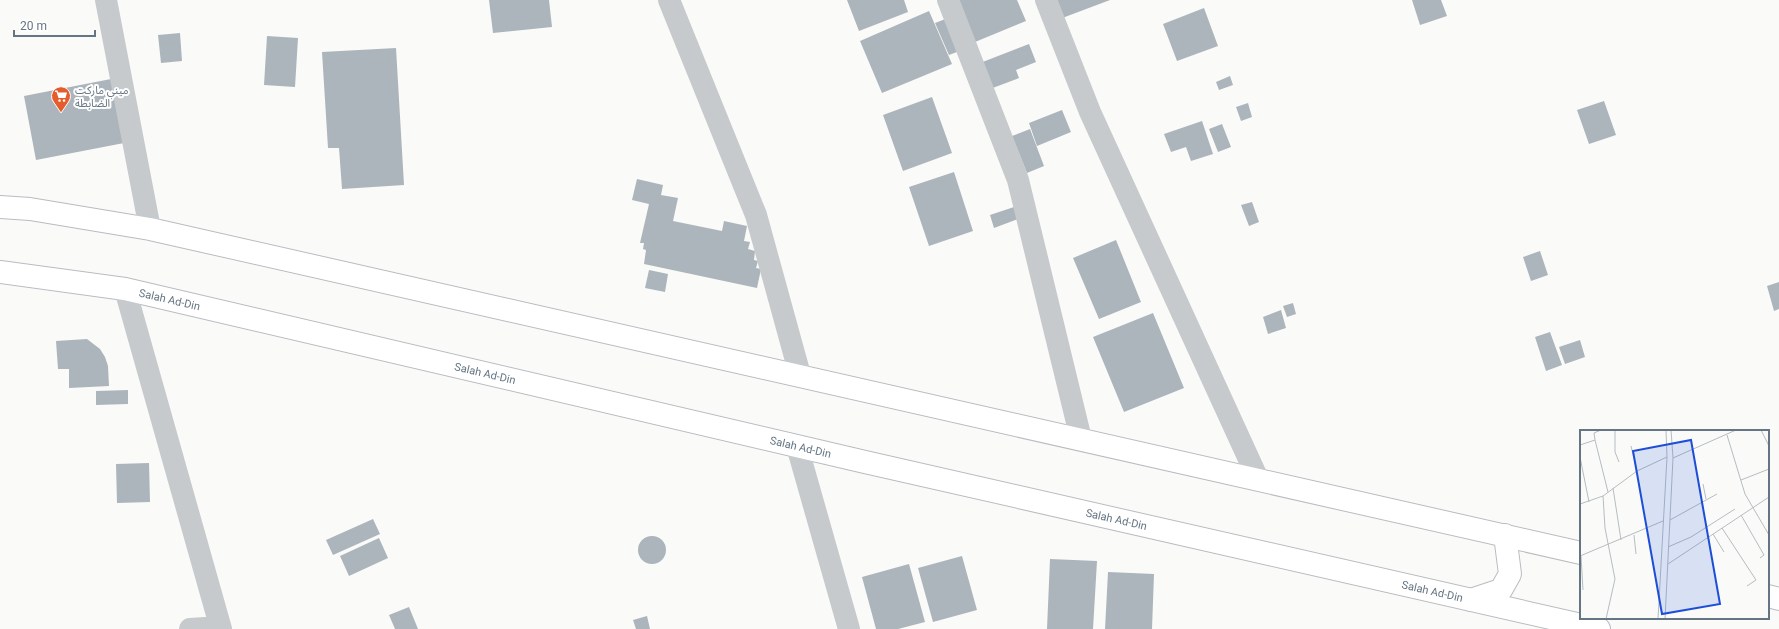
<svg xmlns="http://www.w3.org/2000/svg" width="1779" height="629" font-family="Roboto,'Noto Sans Arabic',sans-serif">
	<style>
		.building { fill: #acb5bb }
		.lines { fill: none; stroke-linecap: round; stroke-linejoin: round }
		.highway-casing { stroke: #b9bcc0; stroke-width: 24 }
		.minor { stroke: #c6cacd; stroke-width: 22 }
		.highway { stroke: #fff; stroke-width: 22 }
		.labels { text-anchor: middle; stroke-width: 4; stroke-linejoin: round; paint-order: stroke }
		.poi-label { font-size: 11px; fill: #657583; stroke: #fff; text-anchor: start }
		.street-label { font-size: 11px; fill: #657583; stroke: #fff }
		.inset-road { fill: none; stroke: #b5bdc2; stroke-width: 1 }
		.view { fill: #1d4ed8; fill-opacity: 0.15; stroke: #1d4ed8; stroke-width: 2 }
		.inset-edge { fill: none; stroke: #657583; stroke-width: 2 }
	</style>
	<rect width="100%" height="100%" fill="#fafaf8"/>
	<path class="building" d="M489,0H549L552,27L493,33Z
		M847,0H904L908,12L859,31Z
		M958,0H1017L1026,21L975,42Z
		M1050,0H1110L1057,20Z
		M1412,0H1441L1447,16L1420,25Z
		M1204,8L1218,46L1177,61L1163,24Z
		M929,11L952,64L882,93L860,41Z
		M948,18L962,50L949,55L935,23Z
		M180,33L182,61L161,63L158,35Z
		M267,36L298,38L295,87L264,85Z
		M1029,44L1036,62L1016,70L1019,78L990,89L980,63Z
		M396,48L404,185L342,189L339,148H328L322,52Z
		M1230,76L1233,85L1219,90L1216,82Z
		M111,79L124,143L36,160L24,96Z
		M932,97L952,153L903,171L883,115Z
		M1604,101L1616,135L1589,144L1577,110Z
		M1248,103L1252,117L1241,121L1236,107Z
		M1062,110L1071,132L1037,146L1029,123Z
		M1202,121L1213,154L1191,161L1186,147L1171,152L1164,134Z
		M1222,124L1231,147L1218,152L1209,129Z
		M1030,129L1044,166L1027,173L1012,136Z
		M954,172L973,231L929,246L909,187Z
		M637,179L663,185L661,195L678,198L673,221L722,231L724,221L747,226L744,241L750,242L748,249L755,251L754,260L758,261L756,268L761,269L757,288L644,264L646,250L643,249L644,243H640L649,204L632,200Z
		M1252,202L1259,222L1249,226L1241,205Z
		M1017,206L1021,218L994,228L990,215Z
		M1116,240L1141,302L1099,319L1073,258Z
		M1540,251L1548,275L1531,281L1523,257Z
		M649,270L668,274L665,292L645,288Z
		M1779,282V309L1774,311L1767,286Z
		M1293,303L1296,314L1287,317L1283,306Z
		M1281,310L1286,328L1268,334L1263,317Z
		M1153,313L1184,388L1124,412L1093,337Z
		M1550,332L1562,365L1546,371L1535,337Z
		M87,339L100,349L105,357L108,366L109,386L69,388V369H58L56,341Z
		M1580,340L1585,357L1565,364L1559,347Z
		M128,390V404L96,405V391Z
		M149,463L150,502L117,503L116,464Z
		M373,519L380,534L333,555L326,540Z
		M638 550a14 14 0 1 1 28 0a14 14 0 1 1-28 0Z
		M379,538L388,558L349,576L340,556Z
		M962,556L977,610L933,622L918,568Z
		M1050,559L1097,561L1093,629H1047Z
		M909,564L925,622L898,629H876L862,577Z
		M1108,572L1154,574L1152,629H1105Z
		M409,607L418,629H395L389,615Z
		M647,616L650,629H636L633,620Z"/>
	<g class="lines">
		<g class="highway-casing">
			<g id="highway">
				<path d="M0,207L30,209L150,229L1581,553"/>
				<path id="s1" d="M0,272L125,289L865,462L1599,629"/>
				<path d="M1768,596L1779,599"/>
				<path d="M1471,600L1501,590L1510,574L1505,535"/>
			</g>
		</g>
		<path class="minor" d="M106,0L150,229
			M669,0L756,215L800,375
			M948,0L1018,180L1081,439
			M1046,0L1090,112L1258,479
			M125,289L221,629
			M797,446L849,629
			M190,629L220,627"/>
		<use href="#highway" class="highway"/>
	</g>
	<defs>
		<g id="supermarket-pin" transform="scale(1)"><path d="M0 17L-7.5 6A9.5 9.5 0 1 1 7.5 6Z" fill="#e55d2c" stroke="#fff"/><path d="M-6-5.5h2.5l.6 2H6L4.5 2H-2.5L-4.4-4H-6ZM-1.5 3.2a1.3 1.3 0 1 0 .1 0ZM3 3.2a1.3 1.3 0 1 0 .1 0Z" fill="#fff"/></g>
	</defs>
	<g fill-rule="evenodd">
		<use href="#supermarket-pin" x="61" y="96"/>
	</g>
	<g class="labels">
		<g class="poi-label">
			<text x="75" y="94">ميني ماركت<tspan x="75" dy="13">الضابطة</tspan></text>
		</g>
		<g class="street-label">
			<text dy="4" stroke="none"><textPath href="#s1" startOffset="172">Salah Ad-Din</textPath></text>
			<text dy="4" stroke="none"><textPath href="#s1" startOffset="496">Salah Ad-Din</textPath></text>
			<text dy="4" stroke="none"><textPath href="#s1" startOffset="820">Salah Ad-Din</textPath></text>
			<text dy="4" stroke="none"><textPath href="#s1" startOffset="1144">Salah Ad-Din</textPath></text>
			<text dy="4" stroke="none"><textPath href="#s1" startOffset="1468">Salah Ad-Din</textPath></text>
		</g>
	</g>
	<g transform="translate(1580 430)">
		<rect width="189" height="189" fill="#fafaf8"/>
		<path class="inset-road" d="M35,0V22L39,32M181,0L189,16M147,5L165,64L189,105M15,10L28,62M0,15L15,10L14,3L21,0M51,16L57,41M0,27L9,72M93,28L156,0M161,50L189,39M123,54L126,69M33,58L41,110M23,66L25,98L35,149L26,189M0,74L23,66L57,41L87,27M161,85L184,125L180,128M90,90L137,64M142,98L176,150L167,156M133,104L144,122M54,105L56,124M88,117L111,107L155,79M0,126L83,91M1,126L3,160M88,134L189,67M78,189L87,27L86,0M85,189L93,28L91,0"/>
		<path class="view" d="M111,10L140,174L82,184L53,21Z"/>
		<rect width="189" height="189" class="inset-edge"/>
	</g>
	<path d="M14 30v6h81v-6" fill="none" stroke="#657583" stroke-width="2"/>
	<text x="20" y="30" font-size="12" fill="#657583" stroke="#ffffff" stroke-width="3" paint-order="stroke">20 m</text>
</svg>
